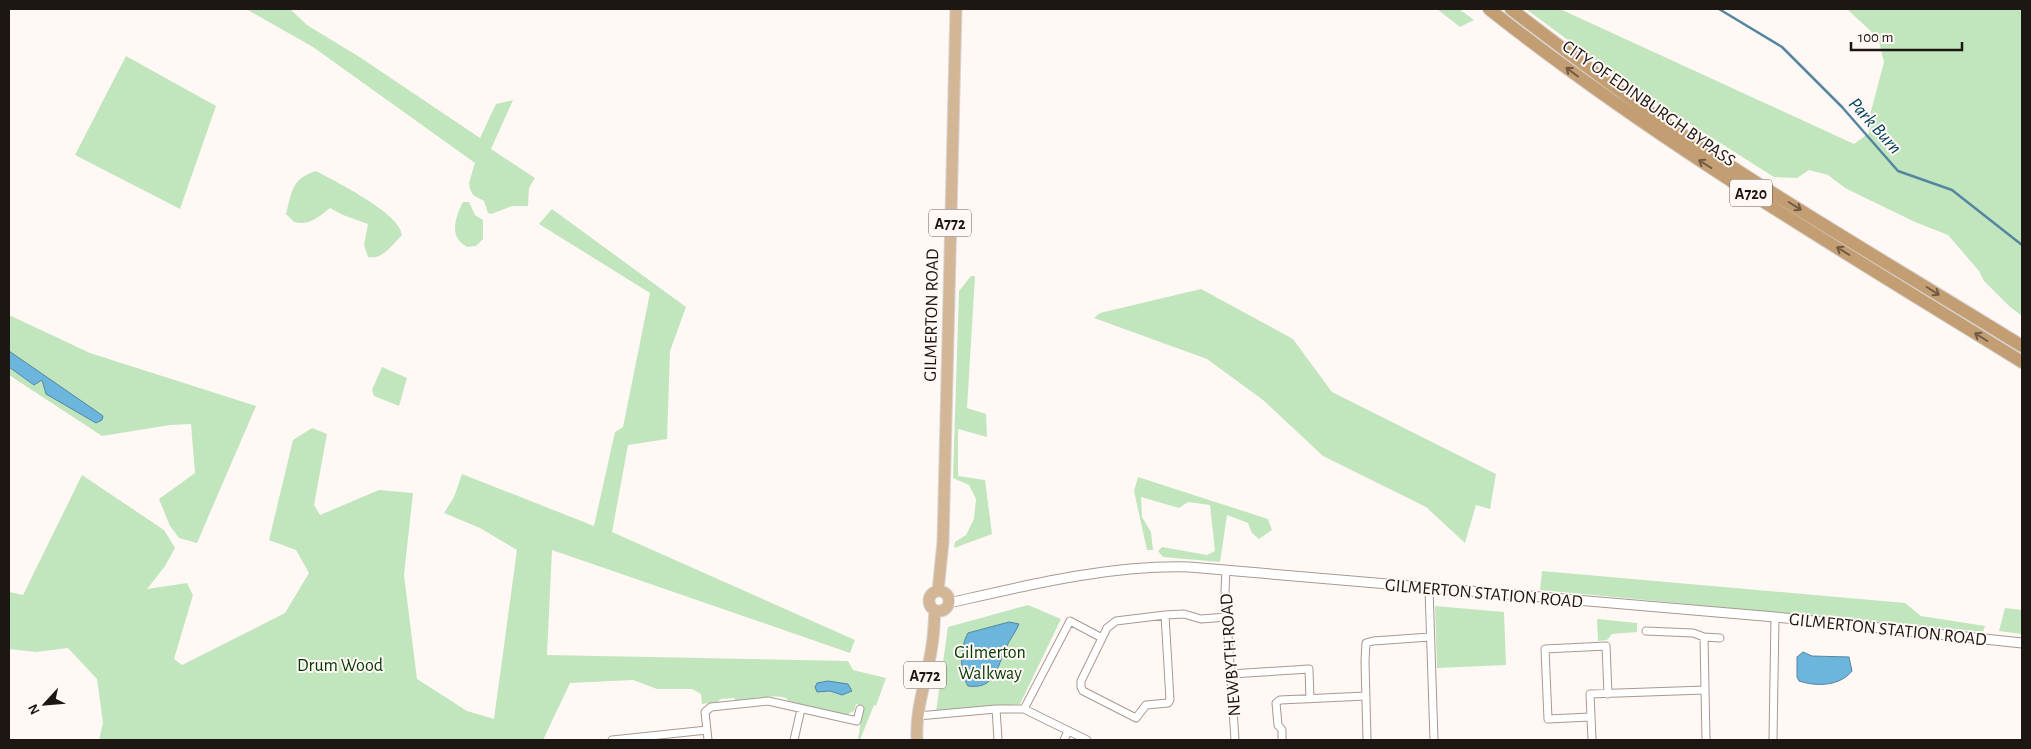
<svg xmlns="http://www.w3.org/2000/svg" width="2031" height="749" font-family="'Alegreya Sans',sans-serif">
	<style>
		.green { fill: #c1e6bd }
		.water { fill: #6cb5dd; stroke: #5486a1 }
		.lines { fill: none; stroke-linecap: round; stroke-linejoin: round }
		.stream { stroke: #5486a1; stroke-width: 2.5 }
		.minor-casing { stroke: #a99990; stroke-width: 9 }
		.tertiary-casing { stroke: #a99990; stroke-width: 11 }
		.primary-casing { stroke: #d6d5d5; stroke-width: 13 }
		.trunk-casing { stroke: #d6d5d5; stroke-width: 14 }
		.minor { stroke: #fff; stroke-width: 7 }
		.tertiary { stroke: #fff; stroke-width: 9 }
		.primary { stroke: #d3b696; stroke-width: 11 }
		.trunk { stroke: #c49e73; stroke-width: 12 }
		.oneway { stroke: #705a44 }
		.labels { text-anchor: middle; stroke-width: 4; stroke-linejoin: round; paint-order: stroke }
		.shield { fill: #fff8f4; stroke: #615a57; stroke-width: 1 }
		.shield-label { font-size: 16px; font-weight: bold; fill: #1d1714 }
		.street-label { font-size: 18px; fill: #1d1714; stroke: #fff8f4 }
		.park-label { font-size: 18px; fill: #023700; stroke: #fff8f4 }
		.water-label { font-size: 19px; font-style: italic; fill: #02435e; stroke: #fff8f4 }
	</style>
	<rect width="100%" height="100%" fill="#fff8f4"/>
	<path class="green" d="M246,9H290L307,25L361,58L480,138L496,104L513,100L491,149L535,178L529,188L528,206H512L491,214L488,213L484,201L473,195L470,189L469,183L475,163L313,47Z
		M1437,9H1459L1474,20L1460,27Z
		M1526,9H1560L1854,144L1869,133L1870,115L1884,62L1878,38L1847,9H2022V316L2009,306L1984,281L1979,271L1948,235L1915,222L1845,188L1828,175L1809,170L1797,178L1774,177L1630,86Z
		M126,56L216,106L180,209L75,155Z
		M316,171C336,182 400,213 402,235C393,244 383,260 368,257L364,245L368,224L343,215L330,208C319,217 309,226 294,222L286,214C292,192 291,179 316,171Z
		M463,202H469L475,215L483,220V239L476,246L467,247C464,245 460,242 458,239C451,229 458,211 463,202Z
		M552,209L686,307L670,351L667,439L628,445L612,532L855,640L850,653L552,550L547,655L848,661L853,670L886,678L876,706L874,705L860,740H858L863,706L856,704L854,711L846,715L788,701L786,698C770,694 753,699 736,701L734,698L720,699L718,702L702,704L701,694L692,689H657L633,680L570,683L543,740H99L103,723L97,679L68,648L36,652L9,649V592L23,595L82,475L164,530L175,548L165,566L147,589L187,583L193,595L174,659L182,665L285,613L309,573L296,550L269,540L293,440L312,428L327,434L314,505L320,515L379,490L413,493L404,575L417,679L467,711L494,719L517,550L480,528L444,513L454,497L462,474L594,526L615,432L623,427L650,293L539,224Z
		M971,276H975L967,408L986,414L987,437L958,429V476L985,480L992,534L954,548L955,542L966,535L974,519L976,499L969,485L953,478L959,291Z
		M1201,289L1293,339L1332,392L1496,474L1490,509L1476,505L1465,543L1426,507L1323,456L1263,400L1207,359L1094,318L1100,313Z
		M9,315L90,353L256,406L197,543L179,538L170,526L159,499L195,473L191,424L170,425L102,436L9,375Z
		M382,367L407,378L399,406L374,396L372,390Z
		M1138,477L1268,519L1272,530L1259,539L1252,533L1248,523L1227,515L1220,562L1163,557L1158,551L1162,547L1207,555L1215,551L1210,505L1188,502L1179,508L1141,497L1142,517L1151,532L1153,550H1147L1134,491Z
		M1542,571L1905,603L1921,616L1985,626L1983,632L1540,590Z
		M1028,605L1061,619L1020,704L936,712L948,627Z
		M1435,606L1504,612L1506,665L1437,668Z
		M2005,608L2022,610V634L1999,631Z
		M1597,619L1637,623V632L1612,634L1607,640L1598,641Z"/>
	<path class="water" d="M9,351L96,411L103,416L102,420L96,423L46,394L42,380L34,385L9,367Z
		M1009,622L1019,624C1016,632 1009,640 1006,648C997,667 995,690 968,686C959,672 960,647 968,633Z
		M1803,652L1812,656L1849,657L1852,671C1840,686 1817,687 1799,681L1797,677V657Z
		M828,681L848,684L852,691L842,695L830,691L817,692L815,687L817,683Z"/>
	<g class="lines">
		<path class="stream" d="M1719,9L1782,47L1842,107L1898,171L1952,190L2022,245"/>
		<g class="minor-casing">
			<path id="minor" d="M1226,570L1225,590L1235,740
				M1429,588L1434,740
				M1165,615L1170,700L1168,703L1146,705L1136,718L1083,691L1081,687V681L1107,628L1116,621L1165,615L1184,614L1201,619L1227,617
				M1646,631L1693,633L1704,637L1720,638
				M1704,637L1706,740
				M1231,674L1309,669L1310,699
				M996,709L998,740
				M1024,709L1070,621L1102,638
				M918,716L996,709H1024L1087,740
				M1591,717L1548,719L1545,649L1606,646L1608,694
				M612,740L707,730
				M708,740L705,712L711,707L768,701L857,721L860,709
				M794,740L801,709
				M1064,740L1068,731
				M1282,740V730L1278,725L1276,703L1280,700L1366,696
				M1367,740L1365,661L1366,643L1373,641L1430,637
				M1592,740L1590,694L1705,690
				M1773,740L1775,617"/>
		</g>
		<g class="tertiary-casing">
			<path id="tertiary" d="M949,603C1028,585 1108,565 1189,567L1775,617L2022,643"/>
		</g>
		<g class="primary-casing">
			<path id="primary" d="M938,591L943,542L956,9
				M929 601a10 10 0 1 1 20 0a10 10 0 1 1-20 0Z
				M917,740C915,707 928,677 932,645C934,634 934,622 935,610"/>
		</g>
		<g class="trunk-casing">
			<path id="trunk" d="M1489,9C1657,142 1841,250 2022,362
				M1511,9C1558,45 1605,81 1654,115C1773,197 1899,270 2022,346"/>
		</g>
		<use href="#minor" class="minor"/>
		<use href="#tertiary" class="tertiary"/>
		<use href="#primary" class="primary"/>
		<use href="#trunk" class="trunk"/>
	</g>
	<defs><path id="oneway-shaft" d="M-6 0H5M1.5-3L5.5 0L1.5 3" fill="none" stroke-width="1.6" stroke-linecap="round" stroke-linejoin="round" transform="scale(1.25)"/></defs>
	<g class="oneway">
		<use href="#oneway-shaft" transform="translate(1572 72) rotate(-143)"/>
		<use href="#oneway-shaft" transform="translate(1705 164) rotate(-148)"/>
		<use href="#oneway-shaft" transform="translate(1795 206) rotate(32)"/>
		<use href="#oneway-shaft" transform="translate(1843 251) rotate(-148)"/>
		<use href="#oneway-shaft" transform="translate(1933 291) rotate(32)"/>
		<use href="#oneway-shaft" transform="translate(1981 337) rotate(-148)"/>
	</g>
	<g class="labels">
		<g class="shield">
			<rect x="1730" y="179.5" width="42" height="27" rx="4"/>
			<rect x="929" y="209.5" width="42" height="27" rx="4"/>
			<rect x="904" y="661.5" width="42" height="27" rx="4"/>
		</g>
		<g class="shield-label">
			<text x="1751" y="199">A720</text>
			<text x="950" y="229">A772</text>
			<text x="925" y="681">A772</text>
		</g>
		<g class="street-label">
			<text transform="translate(1649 103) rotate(35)" y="6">CITY OF EDINBURGH BYPASS</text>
			<text transform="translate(931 315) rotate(-89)" y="6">GILMERTON ROAD</text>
			<text transform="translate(1484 593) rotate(5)" y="6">GILMERTON STATION ROAD</text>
			<text transform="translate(1888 629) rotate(6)" y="6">GILMERTON STATION ROAD</text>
			<text transform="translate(1230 655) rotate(-94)" y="6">NEWBYTH ROAD</text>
		</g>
		<g class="park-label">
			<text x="990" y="658">Gilmerton<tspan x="990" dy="21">Walkway</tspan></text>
			<text x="340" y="671">Drum Wood</text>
		</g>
		<g class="water-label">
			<text transform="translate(1876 125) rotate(48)" y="7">Park Burn</text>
		</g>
	</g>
	<rect width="2031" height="749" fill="none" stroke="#1d1714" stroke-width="20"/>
	<g transform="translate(45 704) rotate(244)" stroke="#fff8f4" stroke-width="4" paint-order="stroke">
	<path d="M0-4L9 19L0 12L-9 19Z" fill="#1d1714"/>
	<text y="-8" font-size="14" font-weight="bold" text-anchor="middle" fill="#1d1714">N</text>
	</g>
	<path d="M1851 42v8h111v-8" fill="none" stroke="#1d1714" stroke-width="2.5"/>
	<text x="1858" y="42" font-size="15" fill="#1d1714" stroke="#fff8f4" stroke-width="4" paint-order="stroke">100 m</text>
</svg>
